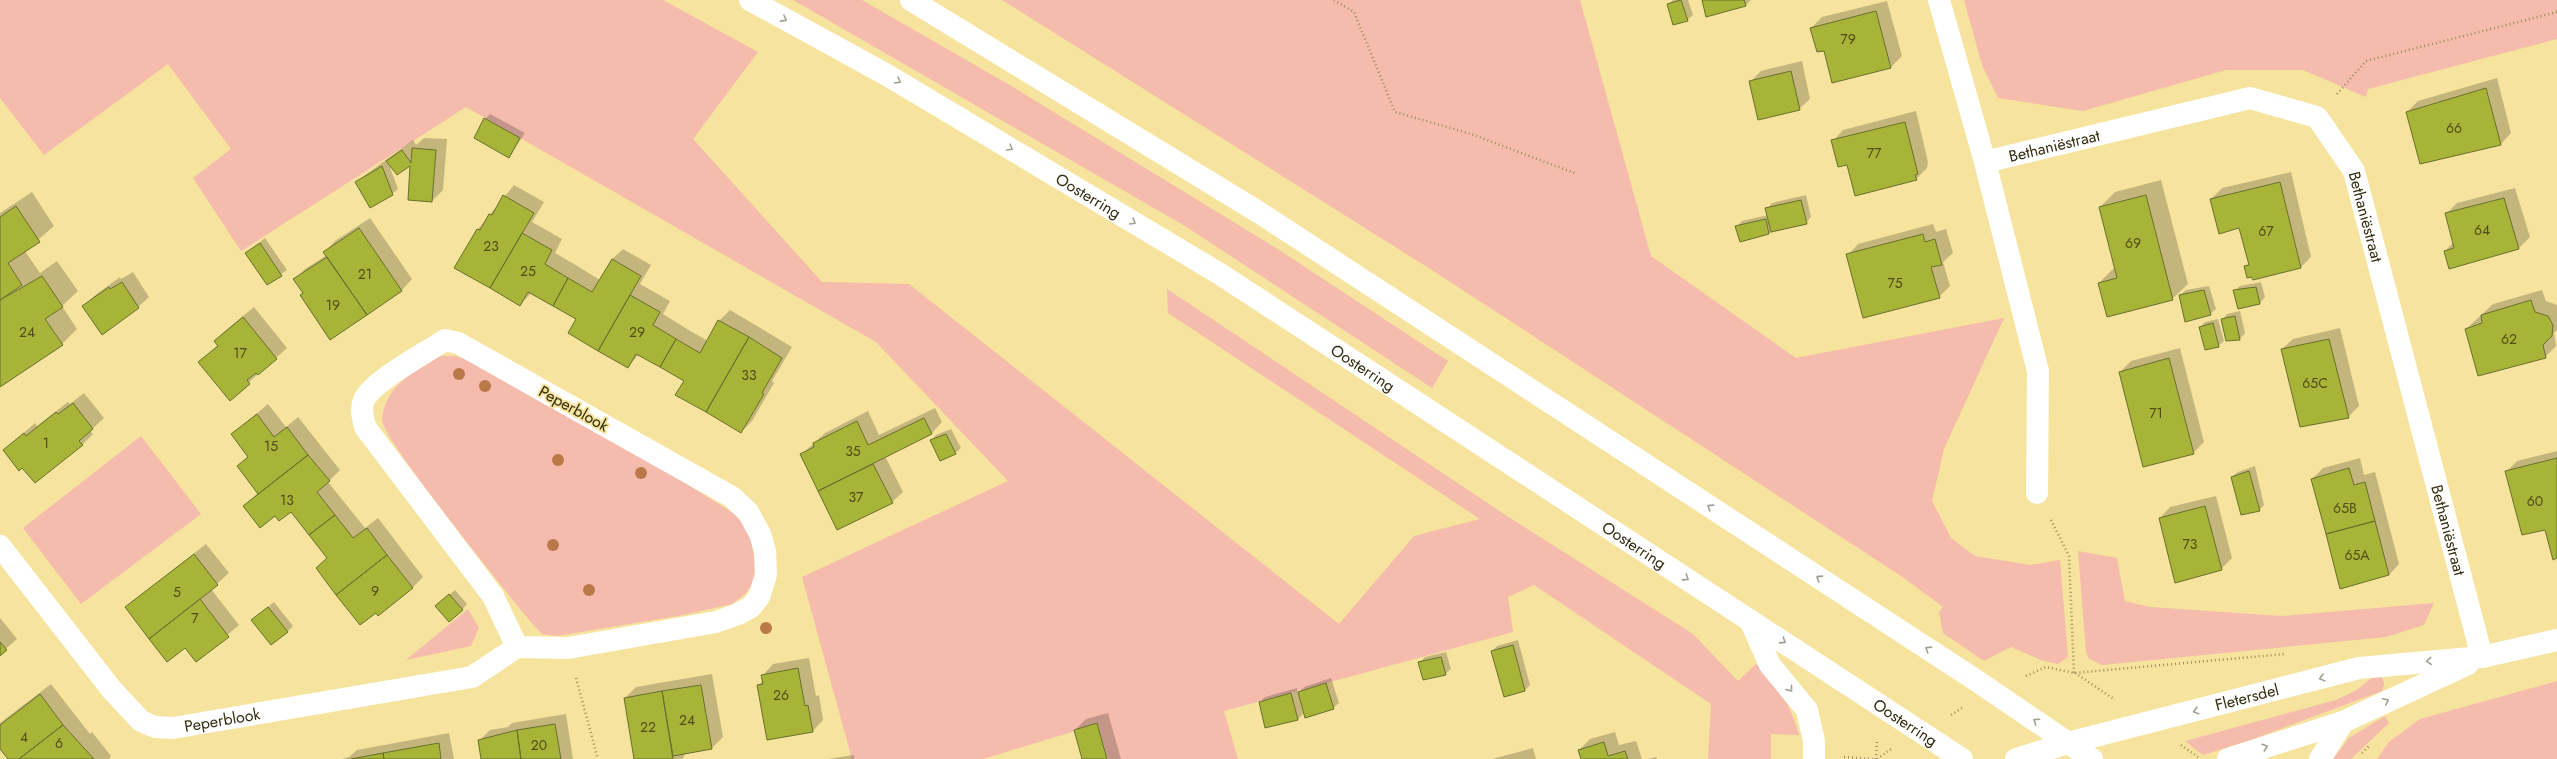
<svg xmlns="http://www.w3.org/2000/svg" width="2557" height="759" font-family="Jost,sans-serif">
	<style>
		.green { fill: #f5bbac }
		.shadow { fill: #0003 }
		.building { fill: #a7b438; stroke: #68702d }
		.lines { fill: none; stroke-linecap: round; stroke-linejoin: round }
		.path { stroke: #9c8e5b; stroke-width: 2.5; stroke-dasharray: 1 3; stroke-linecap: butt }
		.street { stroke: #fff; stroke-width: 22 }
		.secondary { stroke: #fff; stroke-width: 22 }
		.primary { stroke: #fff; stroke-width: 22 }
		.tree { fill: #b97949 }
		.oneway { stroke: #a3a093 }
		.labels { text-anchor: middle; stroke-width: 4; stroke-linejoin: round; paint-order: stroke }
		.number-label { font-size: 14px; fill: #504e19 }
		.street-label { font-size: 16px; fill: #332c0f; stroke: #f6e39d }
	</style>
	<rect width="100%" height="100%" fill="#f6e39d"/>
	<path class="green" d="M0,0H663L758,52L693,139L822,282L909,284L1339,624L1414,536L1480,519L1168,313L1167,289L1504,514L1693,634L1738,681L1756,664C1779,684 1790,705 1799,735L1771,734V759H1708L1711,704L1534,585L1508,597L1513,632L1224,711L1238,759H1108L1098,724L983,759H852L802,577L1008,481L876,342L466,107L241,251L193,178L231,149L168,64L44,155L0,98Z
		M793,0H862L1008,84L1273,246L1448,361L1432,388L1185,226Z
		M1002,0H1580L1651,256L1796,358L2004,318L1944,449L1932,501L1951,538L1975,556L2030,565L2060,560L2068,657L2058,664L2041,660L2011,647L1984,661L1943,633L1939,612L1943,607L1904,578L1435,272Z
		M1964,0H2557V39L2368,89L2366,97L2303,70H2226L2083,111L1998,98L1982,65Z
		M441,356H455L471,361L682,481L733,513L745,525L751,539L755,563L754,582L745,594L732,604L683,615L557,636L542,634L530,621C510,596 380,437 382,419C386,385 414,371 441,356Z
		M141,436L201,514L81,604L23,528Z
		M2078,551L2117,558L2125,601L2150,607L2282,616L2434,603L2424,625L2386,637L2102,665L2089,659L2086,652Z
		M468,609L479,628L471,646L406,660Z
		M2374,676H2380C2385,681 2385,685 2382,691L2248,741L2203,755L2185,741L2336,700L2357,690Z
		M2557,681V759H2377L2389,742L2420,719Z
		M2385,716L2389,723L2351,759H2333L2349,738Z"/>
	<path class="shadow" d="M1673,0H1688L1693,15L1687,20L1668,5Z
		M1703,0H1751L1745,6Z
		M1887,1L1902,56L1891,67L1824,50L1811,28L1822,17Z
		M1802,61L1810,99L1799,109L1750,82L1761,71Z
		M2497,78L2511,133L2501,144L2407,112L2418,101Z
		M1916,111L1928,162L1927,168L1916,179L1848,164L1833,141L1843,130Z
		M490,114L525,133L509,157L485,119Z
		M424,138L447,139L443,190L432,201L412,164L388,162L398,189L392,194L356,182L413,140L416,145Z
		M2291,172L2311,257L2301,267L2252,276L2245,267L2249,263L2240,227L2211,199L2222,188Z
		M2161,180L2188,284L2172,299L2099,283L2115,267L2100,207L2115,192Z
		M514,185L544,202L532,222L562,239L555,253L579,267L600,280L612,259L623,249L651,265L640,284L670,301L663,314L687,329L708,341L719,321L730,310L792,347L772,381L774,383L752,421L741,432L685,380L639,354L628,367L577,318L531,293L520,305L456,268L478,229Z
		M2515,188L2530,237L2519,248L2449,268L2445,251L2454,242L2446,214L2457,203Z
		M32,192L54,226L25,251L40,273L57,261L78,291L62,306L77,329L62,344L0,385V213Z
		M1806,195L1811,217L1806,223L1741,241L1736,227L1742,221L1768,215L1767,209L1772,203Z
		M370,218L412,279L402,290L330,338L295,279L305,269L327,255L325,252L335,241Z
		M1933,224L1936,232L1946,229L1953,253L1943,262L1950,286L1939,297L1848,255L1858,244Z
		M265,238L287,270L267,284L247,253Z
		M133,272L149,297L138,307H83L94,296L120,277L121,279Z
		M2261,282L2265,297L2260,303L2239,308L2234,291L2240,286Z
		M2209,286L2216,309L2210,314L2180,295L2186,290Z
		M2542,290L2546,301L2557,305V330L2554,333L2556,346L2545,357L2466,329L2493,304Z
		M254,307L287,348L230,399L199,362L218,345L215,341L226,330Z
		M2240,311L2245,333L2240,339L2222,320L2227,314Z
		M2218,319L2224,341L2218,346L2199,328L2205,322Z
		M2340,328L2359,406L2348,417L2282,349L2293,339Z
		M2180,348L2204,442L2193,453L2120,372L2131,361Z
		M84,393L104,418L90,431L93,434L82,445L22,466L4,450L35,423L37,426L68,402L70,404Z
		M268,404L286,427L298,417L340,470L328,482L365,528L378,518L423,577L412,588L328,557L291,510L275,515L244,506L258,493L238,466L249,456L232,434Z
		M935,408L942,422L932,433L885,456L903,492L892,502L838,529L801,455L825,433L868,411L879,435Z
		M951,429L961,448L955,453L931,441L936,435Z
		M2557,451V557L2545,528L2506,472L2517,461Z
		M2360,458L2364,475L2375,472L2399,564L2389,575L2312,479L2323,468Z
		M2255,466L2264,505L2259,510L2232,477L2238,472Z
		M2216,496L2232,558L2221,569L2160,518L2170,507Z
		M206,544L229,573L211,589L239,625L197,661L185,647L126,607Z
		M455,590L467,604L462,610L442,601Z
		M274,602L293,626L287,632L258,615Z
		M0,618L17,639L0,654Z
		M1518,640L1530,685L1525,690L1504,696L1492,651L1497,646Z
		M1446,652L1451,669L1445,674L1419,663L1425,657Z
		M809,658L816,696L819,695L823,720L813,731L759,685L763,680V675L773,664Z
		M712,674L723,737L712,748L685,753L683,759H635L625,698L636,687Z
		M1331,678L1339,703L1333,708L1301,705L1303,714L1298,719L1260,702L1265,697L1297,688L1298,693L1304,687Z
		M51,684L90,734L92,732L111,756L109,759H9L0,747V723Z
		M1108,713L1121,759H1083L1075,730L1086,719Z
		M566,714L573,759H482L479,741L490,730L508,727L512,723Z
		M1615,732L1619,745L1636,741L1642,759H1582L1579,750L1590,739Z
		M449,733L454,759H341L349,757L357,750Z
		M1533,748L1536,759H1492Z
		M854,755V759H827Z
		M1656,757L1657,759H1648Z"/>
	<path class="building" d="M1681,0L1688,21L1673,25L1667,4Z
		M1702,0H1744L1746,6L1706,17Z
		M1876,11L1891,68L1832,83L1824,51L1817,52L1810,28Z
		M1791,71L1800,110L1758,120L1749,81Z
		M2486,88L2501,145L2420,164L2406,112Z
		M484,118L520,138L509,158L474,138Z
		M1905,122L1918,174L1915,175L1917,180L1855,196L1847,165L1838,167L1831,140Z
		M412,148L436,150L432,202L408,200L410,166L397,175L386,161L402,150L411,163Z
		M382,166L393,195L370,208L355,182Z
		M2280,182L2301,268L2253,280L2251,277L2247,278L2244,266L2249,265L2239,228L2219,234L2210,199Z
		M503,195L534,213L490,288L454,268L477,229L480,230L489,214L492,215Z
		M2146,195L2173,300L2107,317L2098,283L2117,278L2099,207Z
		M2504,198L2519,249L2449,269L2444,251L2454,248L2445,213Z
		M1801,200L1807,224L1771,232L1765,208Z
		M16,206L40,242L8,263L22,285L0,300V217Z
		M1766,219L1769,234L1740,242L1735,226Z
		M359,228L402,291L367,315L323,252Z
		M522,233L552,250L545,264L568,278L553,306L528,292L520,306L490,288Z
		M1923,234L1925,242L1935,239L1942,265L1931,267L1940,298L1863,318L1846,254Z
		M260,243L282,276L267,285L245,253Z
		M327,257L367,315L330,340L300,295L303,293L293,279Z
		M612,259L641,276L598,351L568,333L576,319L553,306L568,278L592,292Z
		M42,276L63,307L45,319L63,345L0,387V300Z
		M122,282L139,308L102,335L82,306L109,287L110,289Z
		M2256,287L2260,304L2238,309L2233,290Z
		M2204,290L2211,315L2185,322L2179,295Z
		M630,295L660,312L653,325L676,339L660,367L636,354L628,368L598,351Z
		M2531,300L2535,312L2548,316L2553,325L2552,336L2543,345L2546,358L2478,376L2465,329L2482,323L2481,315Z
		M2235,316L2240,340L2226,341L2221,319Z
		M243,317L277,359L258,375L256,373L247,380L250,384L230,401L198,362L218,346L214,341Z
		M718,320L749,337L706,412L675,395L684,381L660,367L676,339L700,353Z
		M2213,323L2219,347L2205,350L2199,327Z
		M749,337L782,358L762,393L764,394L741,433L706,412Z
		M2329,339L2349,418L2300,427L2281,349Z
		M2169,358L2194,454L2143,467L2119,372Z
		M73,403L93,429L79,441L83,445L35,483L22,468L19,471L3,450L24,433L26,436L56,412L58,414Z
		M257,414L274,437L287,427L308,455L258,494L237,466L248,457L231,434Z
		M924,418L932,434L818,491L800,454L814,447L813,443L857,421L868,445Z
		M946,434L956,454L940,461L930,440Z
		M308,455L330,481L317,492L335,515L309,535L291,512L279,521L275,516L260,528L243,506Z
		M2557,458V558L2553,560L2545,530L2522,535L2505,471Z
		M873,464L893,503L837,530L818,491Z
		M2349,468L2354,485L2365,482L2375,521L2326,534L2311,479Z
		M2249,471L2260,511L2241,515L2231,477Z
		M2205,506L2222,570L2175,583L2159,518Z
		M335,515L353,538L367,528L387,555L336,595L316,568L327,558L309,535Z
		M2375,521L2389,575L2340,589L2326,534Z
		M194,554L218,585L149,639L125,607Z
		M387,555L413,588L378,616L376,613L360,625L336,595Z
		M449,594L463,610L449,622L435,606Z
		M200,599L229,637L196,662L185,648L167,662L149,639Z
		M268,607L288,632L271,645L251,620Z
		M0,642L7,650L0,656Z
		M1513,645L1525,691L1504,697L1491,651Z
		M1441,657L1446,675L1423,680L1418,662Z
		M798,668L805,706L808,705L813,732L767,740L757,685L763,684L761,675Z
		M1326,683L1334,709L1305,718L1298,692Z
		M701,685L712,749L673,756L662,691Z
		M662,691L673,759H634L624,698Z
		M1291,693L1298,720L1265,728L1259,702Z
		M40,694L63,725L19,759H8L0,749V725Z
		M1097,723L1107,759H1082L1074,730Z
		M555,724L561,759H521L517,730Z
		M63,725L94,759H19Z
		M517,730L521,759H481L478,740Z
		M1604,742L1608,756L1625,751L1628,759H1581L1578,750Z
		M439,743L441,759H384L383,753Z
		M383,753L384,759H351Z"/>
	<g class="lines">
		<path class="path" d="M1334,0L1354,12L1395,112L1471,134L1577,174
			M2337,94L2366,61L2557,12
			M2051,520L2069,556L2074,673
			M2075,673L2114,699
			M2026,676L2046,667L2074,673L2285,654
			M576,678L598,759
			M1951,715L1962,708
			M2181,745L2198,757
			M2362,753L2370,745
			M1844,757L1873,759
			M1876,759L1877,740
			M1877,759L1891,749"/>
		<g class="street">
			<path d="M1939,0L1985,162L2038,371L2037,493"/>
			<path id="s1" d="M1985,162L2250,98L2317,117L2354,171L2482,657"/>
			<path id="s2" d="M0,546L112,690L141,721L155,727L173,728L472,677L517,647L568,648L716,622L738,614L751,607L759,597L766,575L765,551L760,534L748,512L732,497L458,343L445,340C426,353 372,381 364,400C360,409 363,418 365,427L493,596L517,647"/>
		</g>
		<g class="secondary">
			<path d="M1750,620L1770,665L1807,710L1814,741V759"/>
			<path id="s3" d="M2016,759L2068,743L2359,668L2482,657L2557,640"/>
			<path d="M2228,759L2343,722L2468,664"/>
			<path d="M2320,759L2343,722"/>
		</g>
		<g class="primary">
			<path id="s4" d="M750,0L887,75L1220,274L1962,759"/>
			<path d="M911,0L1260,213L1974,679L2092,759"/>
		</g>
	</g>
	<g class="tree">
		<circle cx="459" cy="374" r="6"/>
		<circle cx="485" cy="386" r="6"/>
		<circle cx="558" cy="460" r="6"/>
		<circle cx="641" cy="473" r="6"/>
		<circle cx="553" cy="545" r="6"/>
		<circle cx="589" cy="590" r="6"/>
		<circle cx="766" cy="628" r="6"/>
	</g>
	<defs><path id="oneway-chevron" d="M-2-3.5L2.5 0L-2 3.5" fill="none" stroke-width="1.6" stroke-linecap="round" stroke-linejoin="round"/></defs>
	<g class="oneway">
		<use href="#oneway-chevron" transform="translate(784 19) rotate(29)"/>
		<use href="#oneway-chevron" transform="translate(898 81) rotate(31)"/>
		<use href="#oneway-chevron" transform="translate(1010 148) rotate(31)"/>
		<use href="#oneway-chevron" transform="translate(1133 222) rotate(31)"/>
		<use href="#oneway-chevron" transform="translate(1710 507) rotate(-147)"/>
		<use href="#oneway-chevron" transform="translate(1686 578) rotate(33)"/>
		<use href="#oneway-chevron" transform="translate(1819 578) rotate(-147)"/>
		<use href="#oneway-chevron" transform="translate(1783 641) rotate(33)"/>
		<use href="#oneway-chevron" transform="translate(1928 649) rotate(-147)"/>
		<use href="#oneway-chevron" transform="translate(2429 661) rotate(175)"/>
		<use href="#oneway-chevron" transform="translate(2322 678) rotate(165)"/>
		<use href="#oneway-chevron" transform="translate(1790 689) rotate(51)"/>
		<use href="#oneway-chevron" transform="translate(2386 701) rotate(-25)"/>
		<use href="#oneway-chevron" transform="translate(2196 711) rotate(165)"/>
		<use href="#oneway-chevron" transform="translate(2036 721) rotate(-146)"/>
		<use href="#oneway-chevron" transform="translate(2265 747) rotate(-18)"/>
	</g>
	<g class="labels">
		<g class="number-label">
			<text x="1848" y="44">79</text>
			<text x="2454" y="133">66</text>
			<text x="1874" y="158">77</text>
			<text x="2482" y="235">64</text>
			<text x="2266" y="236">67</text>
			<text x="2133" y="248">69</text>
			<text x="491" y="251">23</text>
			<text x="528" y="276">25</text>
			<text x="365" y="279">21</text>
			<text x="1895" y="288">75</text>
			<text x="333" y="310">19</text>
			<text x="27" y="337">24</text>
			<text x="637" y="337">29</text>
			<text x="2509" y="344">62</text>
			<text x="240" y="358">17</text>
			<text x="749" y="380">33</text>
			<text x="2315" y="388">65C</text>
			<text x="2156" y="418">71</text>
			<text x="46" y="448">1</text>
			<text x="271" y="451">15</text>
			<text x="853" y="456">35</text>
			<text x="856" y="502">37</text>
			<text x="287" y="505">13</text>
			<text x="2535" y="506">60</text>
			<text x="2345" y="513">65B</text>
			<text x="2190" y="549">73</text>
			<text x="2357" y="560">65A</text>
			<text x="375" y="596">9</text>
			<text x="177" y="597">5</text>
			<text x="195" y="623">7</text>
			<text x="781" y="700">26</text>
			<text x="687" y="725">24</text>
			<text x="648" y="732">22</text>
			<text x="24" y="742">4</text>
			<text x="59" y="748">6</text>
			<text x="539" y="750">20</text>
		</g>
		<g class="street-label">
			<text dy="6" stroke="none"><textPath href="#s1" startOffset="71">Bethaniëstraat</textPath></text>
			<text dy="6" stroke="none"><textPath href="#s4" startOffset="391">Oosterring</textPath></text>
			<text dy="6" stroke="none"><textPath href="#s1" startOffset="455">Bethaniëstraat</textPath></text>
			<text dy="6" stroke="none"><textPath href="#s4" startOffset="715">Oosterring</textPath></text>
			<text transform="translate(574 408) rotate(29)" y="6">Peperblook</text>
			<text dy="6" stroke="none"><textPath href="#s1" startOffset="779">Bethaniëstraat</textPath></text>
			<text dy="6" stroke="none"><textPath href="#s4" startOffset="1039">Oosterring</textPath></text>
			<text dy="6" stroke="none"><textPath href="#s3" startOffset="239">Fletersdel</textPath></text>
			<text dy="6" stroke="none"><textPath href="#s2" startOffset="308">Peperblook</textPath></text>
			<text dy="6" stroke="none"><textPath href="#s4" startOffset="1363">Oosterring</textPath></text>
		</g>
	</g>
</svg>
